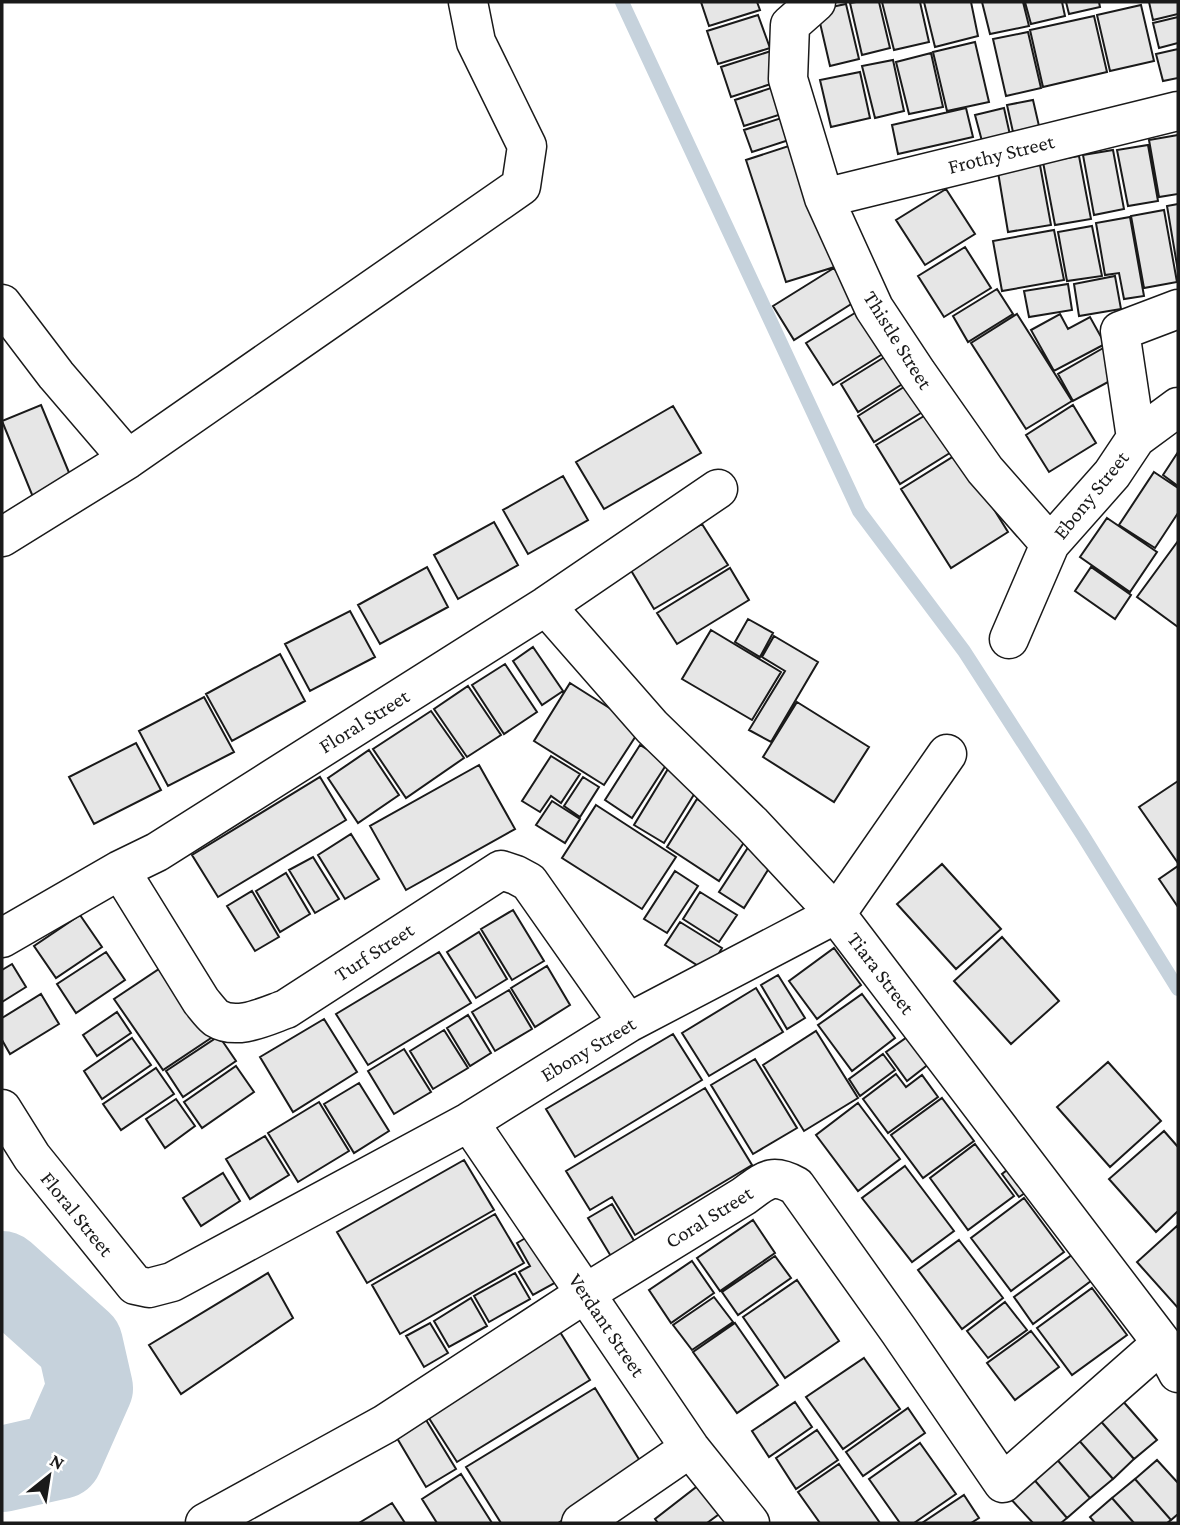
<svg xmlns="http://www.w3.org/2000/svg" width="1180" height="1525" font-family="'Crimson Pro',serif">
	<style>
		.lines { fill: none; stroke-linecap: round; stroke-linejoin: round }
		.stream { stroke: #c6d2dc; stroke-width: 14 }
		.river { stroke: #c6d2dc; stroke-width: 86 }
		.building { fill: #e6e6e6; stroke: #1a1a1a; stroke-width: 2 }
		.minor-casing { stroke: #1a1a1a; stroke-width: 41 }
		.minor { stroke: #fff; stroke-width: 38 }
		.labels { text-anchor: middle; stroke-width: 5; stroke-linejoin: round; paint-order: stroke }
		.street-label { font-size: 21px; fill: #1a1a1a; stroke: #fff }
	</style>
	<rect width="100%" height="100%" fill="#fff"/>
	<g class="lines">
		<path class="stream" d="M622,2L859,511L964,651L1082,834L1178,989"/>
		<path class="river" d="M2,1274L80,1344L90,1388L60,1456L2,1469"/>
	</g>
	<path class="building" d="M701,2H757L760,10L709,26Z
		M856,2H879L890,48L862,55L850,3Z
		M882,2H920L929,42L894,50Z
		M924,2H971L978,36L935,47Z
		M982,2H1023L1029,26L990,34Z
		M1025,2H1062L1065,16L1031,24Z
		M1066,2H1099L1100,7L1069,14Z
		M1149,2H1178V14L1153,20Z
		M846,4L859,59L830,66L817,10Z
		M1141,5L1154,61L1110,71L1097,15Z
		M758,15L770,48L718,64L707,31Z
		M1094,16L1107,72L1043,87L1030,30Z
		M1178,17V43L1159,48L1153,23Z
		M1028,32L1041,88L1006,96L993,39Z
		M975,42L989,102L947,111L933,52Z
		M1178,49V78L1163,81L1156,54Z
		M771,51L780,81L731,97L721,67Z
		M931,53L943,107L909,114L896,62Z
		M893,60L904,111L875,118L862,66Z
		M860,72L870,118L831,127L820,80Z
		M783,84L791,111L744,126L735,100Z
		M1033,100L1039,126L1013,132L1007,105Z
		M966,108L973,137L898,154L892,125Z
		M1004,108L1010,135L982,141L975,115Z
		M791,115L798,137L752,152L744,130Z
		M1178,135V194L1159,197L1149,140Z
		M801,142L841,265L786,282L746,160Z
		M1148,145L1158,201L1128,206L1117,150Z
		M1113,150L1124,209L1094,215L1083,155Z
		M1079,156L1091,219L1055,225L1043,162Z
		M1040,165L1051,225L1008,232L998,172Z
		M946,189L975,234L925,265L896,220Z
		M1178,204V271L1167,206Z
		M1164,210L1177,282L1144,288L1131,216Z
		M1130,217L1144,296L1124,299L1119,273L1105,275L1096,223Z
		M1092,226L1102,276L1067,281L1058,232Z
		M1054,230L1064,280L1002,291L993,241Z
		M965,247L991,288L944,317L918,276Z
		M834,268L856,301L794,340L773,306Z
		M1115,276L1121,309L1079,316L1074,284Z
		M1068,284L1072,310L1029,317L1024,291Z
		M997,289L1013,314L968,342L953,316Z
		M863,308L889,350L833,385L806,343Z
		M1017,314L1072,401L1026,429L971,343Z
		M1060,314L1068,329L1090,317L1105,344L1054,371L1031,330Z
		M1105,347L1121,375L1073,401L1058,374Z
		M886,356L904,383L858,412L841,384Z
		M907,385L924,411L874,442L858,416Z
		M41,405L75,487L35,502L2,421Z
		M1073,405L1096,443L1049,472L1026,435Z
		M673,406L701,453L604,509L576,462Z
		M929,413L953,451L900,484L876,445Z
		M1178,452V486L1163,475Z
		M959,453L1008,532L951,568L901,489Z
		M1154,472L1178,488V513L1155,548L1119,525Z
		M563,476L588,520L528,554L503,510Z
		M1107,518L1157,552L1130,592L1080,557Z
		M494,522L518,565L458,599L434,555Z
		M702,524L728,565L654,609L629,567Z
		M1178,541V627L1137,597Z
		M427,567L448,607L380,644L358,605Z
		M1091,567L1131,595L1115,619L1075,591Z
		M730,568L749,600L677,644L657,613Z
		M350,611L375,657L310,691L285,644Z
		M748,619L773,633L760,657L735,642Z
		M711,630L781,672L752,720L682,679Z
		M774,636L818,662L771,742L749,730L785,671L762,657Z
		M533,647L563,691L542,705L513,661Z
		M280,654L305,701L232,741L206,694Z
		M505,664L537,712L504,734L472,685Z
		M570,683L641,728L604,785L534,741Z
		M468,686L501,735L467,757L434,709Z
		M204,697L234,752L168,786L139,731Z
		M797,702L869,747L834,802L763,757Z
		M431,711L464,758L406,798L373,749Z
		M136,743L161,790L94,824L69,777Z
		M640,745L668,762L632,818L605,800Z
		M369,750L399,795L358,823L328,778Z
		M551,756L580,774L561,803L551,796L540,812L522,801Z
		M479,765L515,829L406,890L370,826Z
		M668,769L698,788L664,843L634,825Z
		M320,777L346,820L218,897L192,855Z
		M583,777L599,787L580,817L564,806Z
		M1178,781V863L1139,807Z
		M697,799L750,833L719,881L667,847Z
		M552,801L580,819L565,843L536,825Z
		M596,805L676,857L642,909L562,858Z
		M351,834L379,879L345,899L318,855Z
		M749,846L773,862L744,908L719,892Z
		M313,857L339,899L315,913L289,870Z
		M942,864L1001,929L956,969L897,904Z
		M1178,866V907L1159,879Z
		M675,871L698,886L667,933L644,919Z
		M286,873L310,914L280,932L256,891Z
		M252,891L279,937L255,951L227,906Z
		M700,892L737,915L719,942L683,919Z
		M513,910L544,961L512,980L481,929Z
		M80,915L102,947L56,978L34,946Z
		M680,922L722,948L708,972L665,945Z
		M479,932L507,979L476,998L447,952Z
		M1002,937L1059,1001L1011,1044L954,981Z
		M834,948L861,985L817,1019L789,981Z
		M106,952L125,980L76,1013L57,984Z
		M439,952L471,1003L368,1065L336,1014Z
		M12,964L26,987L2,1002V970Z
		M165,965L214,1036L163,1070L114,999Z
		M547,966L570,1005L535,1027L511,988Z
		M778,975L805,1018L787,1029L761,985Z
		M756,988L783,1032L709,1076L682,1033Z
		M509,990L532,1029L495,1051L472,1012Z
		M41,994L59,1024L10,1054L2,1040V1018Z
		M862,994L895,1038L852,1071L818,1025Z
		M117,1012L131,1033L97,1056L83,1035Z
		M468,1015L491,1053L470,1066L447,1028Z
		M324,1019L357,1072L293,1112L260,1057Z
		M444,1030L468,1068L433,1089L410,1051Z
		M816,1031L858,1098L804,1131L763,1065Z
		M673,1034L702,1080L575,1157L546,1109Z
		M910,1035L930,1063L907,1081L886,1052Z
		M219,1036L236,1061L183,1097L166,1071Z
		M132,1038L151,1065L102,1099L84,1071Z
		M404,1049L431,1092L394,1114L368,1071Z
		M883,1054L895,1070L860,1096L849,1079Z
		M755,1059L797,1128L753,1154L711,1085Z
		M1108,1062L1161,1121L1110,1167L1057,1107Z
		M236,1066L254,1092L202,1128L184,1102Z
		M156,1068L174,1094L121,1130L103,1104Z
		M896,1074L906,1087L922,1075L938,1097L888,1133L863,1099Z
		M359,1083L389,1131L354,1153L324,1104Z
		M705,1088L752,1165L635,1235L612,1197L590,1210L566,1171Z
		M942,1098L974,1141L923,1178L891,1135Z
		M176,1099L195,1126L165,1148L146,1119Z
		M319,1102L349,1151L298,1182L268,1133Z
		M858,1103L900,1159L858,1191L816,1135Z
		M1164,1131L1178,1147V1211L1156,1232L1109,1179Z
		M265,1136L289,1175L250,1199L226,1159Z
		M975,1144L1014,1196L968,1230L930,1178Z
		M464,1160L494,1210L367,1283L337,1232Z
		M1016,1163L1034,1187L1019,1197L1002,1174Z
		M905,1166L954,1231L912,1262L862,1198Z
		M223,1173L240,1201L201,1226L183,1198Z
		M1024,1198L1064,1252L1011,1291L971,1238Z
		M612,1204L636,1244L612,1258L588,1218Z
		M495,1214L524,1263L400,1334L372,1285Z
		M753,1220L775,1253L720,1291L697,1258Z
		M1178,1225V1308L1137,1262Z
		M534,1233L562,1279L533,1295L519,1272L530,1266L517,1243Z
		M959,1240L1003,1298L962,1329L918,1270Z
		M1080,1249L1099,1275L1033,1324L1014,1297Z
		M775,1256L791,1278L738,1315L722,1292Z
		M692,1261L714,1293L671,1323L649,1290Z
		M268,1273L293,1318L181,1394L149,1345Z
		M515,1273L530,1299L489,1322L474,1296Z
		M797,1280L839,1341L785,1378L743,1317Z
		M1092,1288L1127,1335L1072,1375L1037,1328Z
		M714,1297L733,1322L692,1350L673,1325Z
		M471,1298L487,1326L449,1347L434,1321Z
		M1005,1302L1027,1330L988,1358L967,1331Z
		M430,1323L448,1353L424,1367L406,1336Z
		M735,1323L778,1385L737,1413L693,1352Z
		M1031,1331L1059,1367L1015,1400L987,1363Z
		M560,1332L590,1380L457,1462L427,1415Z
		M864,1358L900,1409L843,1449L806,1397Z
		M595,1388L645,1469L558,1523H501L466,1467Z
		M1121,1399L1157,1440L1134,1459L1098,1418Z
		M795,1402L812,1427L769,1457L752,1431Z
		M908,1408L925,1433L863,1476L846,1452Z
		M423,1415L456,1469L426,1487L394,1433Z
		M1098,1418L1134,1459L1113,1479L1076,1437Z
		M817,1430L838,1460L796,1489L776,1458Z
		M1076,1437L1113,1479L1090,1498L1054,1456Z
		M920,1443L956,1494L914,1523H900L869,1479Z
		M1054,1456L1090,1498L1067,1518L1031,1476Z
		M1157,1460L1178,1483V1514L1171,1520L1135,1479Z
		M839,1464L880,1523H820L798,1492Z
		M461,1474L492,1523H437L422,1499Z
		M1031,1476L1067,1518L1061,1523H1033L1008,1496Z
		M1135,1479L1171,1520L1167,1523H1134L1112,1498Z
		M704,1481L726,1509L707,1523H658L655,1519Z
		M964,1495L979,1518L971,1523H922Z
		M1112,1498L1134,1523H1095L1090,1517Z
		M392,1503L405,1523H359Z"/>
	<g class="lines">
		<g class="minor-casing">
			<path id="minor" d="M816,2L790,25L788,79L824,198L874,308L917,373L985,470L1050,544
				M824,198L1178,111
				M2,304L56,375L128,459
				M1136,438L1120,331L1178,309
				M2,537L128,459L521,186L527,146L476,42L468,2
				M546,606L652,727L752,824L836,914L1162,1343L1178,1373
				M1009,639L1050,544L1112,474L1136,438L1178,407
				M120,870L201,1001C206,1007 211,1014 216,1018C237,1031 266,1016 286,1009L501,870L516,875L529,882L628,1023
				M2,938L120,870L157,852L546,606L718,489
				M2,1109L32,1157L135,1285L149,1288L172,1282L469,1122L628,1023L836,914L947,754
				M469,1122L690,1448L750,1523
				M205,1523L385,1424L586,1293L744,1196C765,1181 771,1172 796,1186L899,1331L1003,1483L1162,1343
				M581,1523L690,1448"/>
		</g>
		<use href="#minor" class="minor"/>
	</g>
	<g class="labels">
		<g class="street-label">
			<text transform="translate(1001 154) rotate(-14)" y="7">Frothy Street</text>
			<text transform="translate(898 340) rotate(58)" y="7">Thistle Street</text>
			<text transform="translate(1091 495) rotate(-51)" y="7">Ebony Street</text>
			<text transform="translate(364 721) rotate(-32)" y="7">Floral Street</text>
			<text transform="translate(374 952) rotate(-33)" y="7">Turf Street</text>
			<text transform="translate(881 973) rotate(53)" y="7">Tiara Street</text>
			<text transform="translate(588 1049) rotate(-31)" y="7">Ebony Street</text>
			<text transform="translate(77 1214) rotate(51)" y="7">Floral Street</text>
			<text transform="translate(709 1217) rotate(-32)" y="7">Coral Street</text>
			<text transform="translate(607 1325) rotate(56)" y="7">Verdant Street</text>
		</g>
	</g>
	<rect width="1180" height="1525" fill="none" stroke="#1a1a1a" stroke-width="7"/>
	<g transform="translate(49 1476) rotate(30)" stroke="#ffffff" stroke-width="5" paint-order="stroke">
	<path d="M0-5L12 26L0 18L-12 26Z" fill="#1a1a1a"/>
	<text y="-10" font-size="19" font-weight="bold" text-anchor="middle" fill="#1a1a1a">N</text>
	</g>
</svg>
